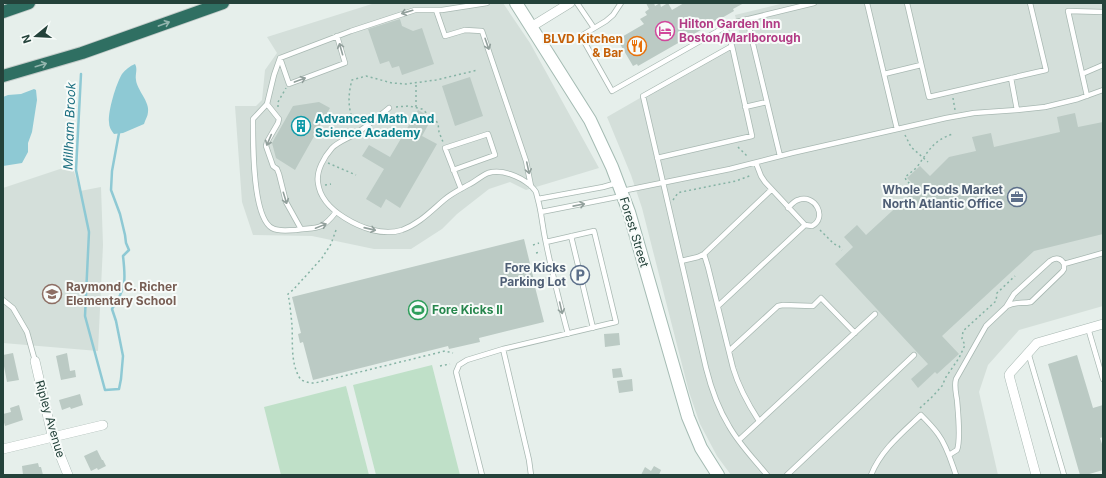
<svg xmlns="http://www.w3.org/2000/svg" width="1106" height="478" font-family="Inter,sans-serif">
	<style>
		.built { fill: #d4dfda }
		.green { fill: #bfe0c8 }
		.water { fill: #8ec9d4 }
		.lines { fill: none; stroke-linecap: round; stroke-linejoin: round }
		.stream { stroke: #8ec9d4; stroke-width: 2.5 }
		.building { fill: #bbcac4 }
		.service-casing { stroke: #a8b8b2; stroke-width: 6 }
		.minor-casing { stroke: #a8b8b2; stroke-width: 10 }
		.secondary-casing { stroke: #a4bbb3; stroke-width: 14 }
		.motorway-casing { stroke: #c2cac8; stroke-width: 14 }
		.path { stroke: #86b3a5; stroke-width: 1.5; stroke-dasharray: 2 3; stroke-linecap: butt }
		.service { stroke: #fff; stroke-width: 4.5 }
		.minor { stroke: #fff; stroke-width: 9 }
		.secondary { stroke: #fff; stroke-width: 12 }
		.motorway { stroke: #2f6f62; stroke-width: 12 }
		.oneway { stroke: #92a09c }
		.oneway2 { stroke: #93b5ae }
		.labels { text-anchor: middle; stroke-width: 4; stroke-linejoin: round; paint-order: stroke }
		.hotel-label { font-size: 12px; font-weight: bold; fill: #b23c85; stroke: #f7fbf9; text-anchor: start }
		.food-label { font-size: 12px; font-weight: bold; fill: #c56008; stroke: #f7fbf9; text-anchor: end }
		.culture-label { font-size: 12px; font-weight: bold; fill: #0d838f; stroke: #f7fbf9; text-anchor: start }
		.service-label { font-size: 12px; font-weight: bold; fill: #4e5e75; stroke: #f7fbf9; text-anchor: end }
		.street-label { font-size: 12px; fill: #24423a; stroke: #f7fbf9 }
		.education-label { font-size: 12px; font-weight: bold; fill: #785e54; stroke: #f7fbf9; text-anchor: start }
		.leisure-label { font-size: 12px; font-weight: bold; fill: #27864d; stroke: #f7fbf9; text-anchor: start }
		.water-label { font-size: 13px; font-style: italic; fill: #1c6f80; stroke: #f7fbf9 }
	</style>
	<rect width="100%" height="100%" fill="#e6efeb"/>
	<path class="built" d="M375,3H503L530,43L599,168L526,190L510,182L489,189L457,214L442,229L411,249H374L312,236L253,235L242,202L235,106H256L262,100L265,70L277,53L267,37Z
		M784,3H1103V306L1019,330L988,365L979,392L998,475H731L717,456L700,424L689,392L642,208L631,175L607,117L741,40L735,15Z
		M72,165L80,191L101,187L103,245L98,351L3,343V188Z"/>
	<path class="green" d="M432,365L460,475H376L353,385Z
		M346,386L369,475H281L264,407Z"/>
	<path class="water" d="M135,64C138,69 135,74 136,80C137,90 150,102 148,112C148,116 145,120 144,124L123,133L114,134C111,130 109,127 109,122C108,111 116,84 122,74C125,70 130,66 135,64Z
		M34,89L36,90L37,100L32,132L28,143V152L22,163L3,166V97L8,95L21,94Z"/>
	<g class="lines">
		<path class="stream" d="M81,74L76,170L89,232L85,316L105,390L119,389L121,379L123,356L116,321L112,309C126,288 126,282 123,256L129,250L126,243L125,235L120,214L111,190L112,171L119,133"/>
	</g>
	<path class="building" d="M646,3H654L655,6L660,3L661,7L668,3L672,10L684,3H744L733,9L734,11L638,66L637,64L633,66L620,44L623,43L620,38L644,24L640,19L647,15L645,12L649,9Z
		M400,19L402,26L413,31L422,28L434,64L402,75L399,66L392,68L389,61L380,64L368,29Z
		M470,77L483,116L455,126L442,86Z
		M319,102L330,108L295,170L276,158L272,143L293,106Z
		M418,110L432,118L422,136L437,144L400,208L386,199L381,208L366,199L384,169L362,156L369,145L390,157Z
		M1075,113L1078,127L1103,122V234L1034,251L942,336L959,354L937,374L935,372L918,388L911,379L928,364L835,264L853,247L844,237L857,225L866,235L917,188L907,178L920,166L930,176L949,157L976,151L972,137L991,133L994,147L1060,132L1057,117Z
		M524,239L534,280L548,277L549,283L535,287L544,322L479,338L480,342L449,349L448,346L313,380L303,342L300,343L298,334L301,333L292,297Z
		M619,333L620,345L605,347L604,334Z
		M13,353L19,380L7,382L3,361V355Z
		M67,353L70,371L75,370L76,377L61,380L56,356Z
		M1077,355L1093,408L1103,405V437L1100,438L1103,447V470L1086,475H1080L1048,364Z
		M621,368L623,377L613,378L612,369Z
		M632,379L633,391L619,393L617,381Z
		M80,394L83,405L71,409L70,407L62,410L59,400Z
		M19,405L23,420L5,426L3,419V414L11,412L10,408Z
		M97,450L102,460H103L106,466L98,470L97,468L91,471L84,456Z
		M38,463L39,467H41L43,475H23L22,466Z
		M654,466L661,470L659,475H641L645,467L651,471Z"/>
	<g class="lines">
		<g class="service-casing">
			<path id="service" d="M577,3L594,28
				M621,3L613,15L606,21L581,36L612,91L732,23L814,3
				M867,3L897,129
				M907,3L929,97L1046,70L1030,3
				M436,10L445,36L465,30L482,31L526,161L531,186
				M747,19L780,156
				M732,46L643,96L706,368C711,388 718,408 729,426C739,444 754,459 767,475
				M280,58L289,84L345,63L337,36
				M884,74L921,65
				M1082,74L1103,65
				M1011,78L1017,110
				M1087,96L1068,11L1103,12
				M267,104L253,119C253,141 252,217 272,228C279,232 288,230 296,230C318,227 321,231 336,212
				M745,107L767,102
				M389,108C379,116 369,125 358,132C350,138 339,141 332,148C324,157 316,171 318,183C320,199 332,210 345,218C361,228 383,236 402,230C419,224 431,211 444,200C452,193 461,189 470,184C476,181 481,176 488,173C502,169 519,176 530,185C532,187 535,190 536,192C537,196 538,200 539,204C542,217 543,230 546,243C552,273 560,304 568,334
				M657,158L752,136L732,46L725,27
				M756,163L761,176L765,182L805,225L812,226C828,218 815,193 798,200C794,201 791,205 788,208
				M453,170L495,155L488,134L445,148L461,189
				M622,191L730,169L792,153L946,118L974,113L1017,110L1045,107L1078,99L1103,90
				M538,199L603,187L617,183
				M541,212L622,196
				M301,229L286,202L279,174L277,169L273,166L266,146L267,142L278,123L279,119L267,104L274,75L280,58L351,31L415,10H442L487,3
				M571,236L593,328
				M704,254L708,267L733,368C739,388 748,404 759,421
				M681,261L698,257L704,254L771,190
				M3,300L13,308L27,332L35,361
				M718,306L805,225
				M1007,306C1016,301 1022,304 1031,302L1062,272L1064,269V264L1103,253
				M1088,328L1103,379
				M503,349L529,460L531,475
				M729,351L778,306L783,305L813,306L821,298L855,333
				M1028,352L1064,475
				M739,440L875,314
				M949,455L957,450C961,440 958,412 957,400C956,393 954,386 956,379L986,326L1006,307L1014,294L1050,261C1056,257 1061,258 1064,264
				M482,475L456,372L459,365L467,360L503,349L616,322L594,231L546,242
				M787,475L914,355
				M871,475C881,450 902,433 921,415C927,421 933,427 938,434C947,446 951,461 956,475"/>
		</g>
		<g class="minor-casing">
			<path id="minor" d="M531,27L570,3
				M35,361L52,435L68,475
				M3,449L103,425
				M1036,475L1010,379L1009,375L1011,372L1037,343L1103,324"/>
		</g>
		<g class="secondary-casing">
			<path id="secondary" d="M516,3L590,120L612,167L629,212L688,417L701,448L718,475"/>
		</g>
		<g class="motorway-casing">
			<path id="motorway" d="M3,12L29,3
				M3,76L82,53L223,3"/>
		</g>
		<path class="path" d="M953,98L955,110
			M278,107V102L286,88
			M396,107L409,106L422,109L438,123L439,132L443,142
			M416,107V83
			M356,124C347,112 348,94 352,80L366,76L392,83L406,84L436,80L478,70
			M905,135L911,147L928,162
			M738,147L748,157
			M328,163L356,175
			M325,185L331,184
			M913,187L906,180L905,177C909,174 913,171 917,167C928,152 933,140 953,134
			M673,200L678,193L681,192L736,181L752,175
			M336,230L331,244L322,258L293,290L288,294C290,304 291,315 292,325C293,343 290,364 301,380L310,383H315L445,351L453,353
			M820,230L834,244L839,246L842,250
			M533,245L539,243
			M536,253L541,252
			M538,263L544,262
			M440,366L450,364
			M920,408L933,396L942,386L946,377L959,358L965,345L962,339L963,331L996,301L997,293L1015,276"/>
		<use href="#service" class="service"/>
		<use href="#minor" class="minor"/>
		<use href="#secondary" class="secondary"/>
		<use href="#motorway" class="motorway"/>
	</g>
	<defs><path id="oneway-shaft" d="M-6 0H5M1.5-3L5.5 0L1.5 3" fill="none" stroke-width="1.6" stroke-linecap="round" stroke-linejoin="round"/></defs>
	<g class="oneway">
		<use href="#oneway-shaft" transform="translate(407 12) rotate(164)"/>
		<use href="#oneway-shaft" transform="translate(487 44) rotate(71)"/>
		<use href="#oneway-shaft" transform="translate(341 49) rotate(-106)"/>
		<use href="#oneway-shaft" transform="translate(300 80) rotate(-20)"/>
		<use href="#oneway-shaft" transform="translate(269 140) rotate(113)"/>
		<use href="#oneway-shaft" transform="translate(528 168) rotate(78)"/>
		<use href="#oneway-shaft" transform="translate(285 198) rotate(73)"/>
		<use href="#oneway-shaft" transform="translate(579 205) rotate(-11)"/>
		<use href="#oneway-shaft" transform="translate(321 226) rotate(-22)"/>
		<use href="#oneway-shaft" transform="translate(370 229) rotate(13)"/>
		<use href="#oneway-shaft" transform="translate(561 308) rotate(77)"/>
	</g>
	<g class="oneway2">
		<use href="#oneway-shaft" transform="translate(164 24) rotate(-20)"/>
		<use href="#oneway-shaft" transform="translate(41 65) rotate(-17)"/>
	</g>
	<defs>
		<g id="hotel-ring" transform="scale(1)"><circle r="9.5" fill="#f7fbf9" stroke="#d1479c" stroke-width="1.5"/><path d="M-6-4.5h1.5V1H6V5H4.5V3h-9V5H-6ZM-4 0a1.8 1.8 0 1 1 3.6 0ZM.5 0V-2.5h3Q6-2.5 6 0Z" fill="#d1479c"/></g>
		<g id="restaurant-ring" transform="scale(1)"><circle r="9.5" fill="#f7fbf9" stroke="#e8710a" stroke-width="1.5"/><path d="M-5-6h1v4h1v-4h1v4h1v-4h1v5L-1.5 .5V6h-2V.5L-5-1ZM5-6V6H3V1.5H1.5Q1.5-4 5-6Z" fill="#e8710a"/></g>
		<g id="building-ring" transform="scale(1)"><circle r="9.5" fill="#f7fbf9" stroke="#0f9aa8" stroke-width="1.5"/><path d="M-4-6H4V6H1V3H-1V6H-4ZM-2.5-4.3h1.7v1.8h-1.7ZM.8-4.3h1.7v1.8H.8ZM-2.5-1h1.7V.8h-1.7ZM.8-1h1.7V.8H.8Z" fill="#0f9aa8"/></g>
		<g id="office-ring" transform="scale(1)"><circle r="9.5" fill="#f7fbf9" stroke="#5c6f8a" stroke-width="1.5"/><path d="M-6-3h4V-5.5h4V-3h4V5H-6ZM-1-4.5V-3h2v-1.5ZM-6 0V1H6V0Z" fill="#5c6f8a"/></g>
		<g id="parking-ring" transform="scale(1)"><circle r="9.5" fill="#f7fbf9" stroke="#5c6f8a" stroke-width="1.5"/><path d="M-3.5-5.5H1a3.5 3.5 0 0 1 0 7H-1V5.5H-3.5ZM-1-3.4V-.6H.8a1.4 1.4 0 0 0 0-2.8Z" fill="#5c6f8a"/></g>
		<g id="school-ring" transform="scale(1)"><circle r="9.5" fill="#f7fbf9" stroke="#8d6e63" stroke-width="1.5"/><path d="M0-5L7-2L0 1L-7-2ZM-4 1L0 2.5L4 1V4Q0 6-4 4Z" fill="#8d6e63"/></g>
		<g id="stadium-ring" transform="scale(1)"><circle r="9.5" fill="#f7fbf9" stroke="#2e9e5b" stroke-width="1.5"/><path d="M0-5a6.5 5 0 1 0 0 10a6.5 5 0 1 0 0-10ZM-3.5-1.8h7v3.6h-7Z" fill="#2e9e5b"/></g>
	</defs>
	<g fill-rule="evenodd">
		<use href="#hotel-ring" x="665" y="31"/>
		<use href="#restaurant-ring" x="637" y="46"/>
		<use href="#building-ring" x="301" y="126"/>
		<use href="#office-ring" x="1017" y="197"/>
		<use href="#parking-ring" x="580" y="275"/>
		<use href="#school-ring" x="52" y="294"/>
		<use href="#stadium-ring" x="418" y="310"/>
	</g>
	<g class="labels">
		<g class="hotel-label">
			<text x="679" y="28">Hilton Garden Inn<tspan x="679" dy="14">Boston/Marlborough</tspan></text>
		</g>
		<g class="food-label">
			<text x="623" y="43">BLVD Kitchen<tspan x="623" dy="14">&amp; Bar</tspan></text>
		</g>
		<g class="culture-label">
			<text x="315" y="123">Advanced Math And<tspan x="315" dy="14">Science Academy</tspan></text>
		</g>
		<g class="service-label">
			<text x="1003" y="194">Whole Foods Market<tspan x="1003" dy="14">North Atlantic Office</tspan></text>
			<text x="566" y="272">Fore Kicks<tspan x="566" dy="14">Parking Lot</tspan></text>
		</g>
		<g class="street-label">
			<text transform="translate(634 232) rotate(73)" y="4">Forest Street</text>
			<text transform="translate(50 419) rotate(74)" y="4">Ripley Avenue</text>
		</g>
		<g class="education-label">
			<text x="66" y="291">Raymond C. Richer<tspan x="66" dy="14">Elementary School</tspan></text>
		</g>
		<g class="leisure-label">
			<text x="432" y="314">Fore Kicks II</text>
		</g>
		<g class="water-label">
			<text transform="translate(69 126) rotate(-88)" y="5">Millham Brook</text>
		</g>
	</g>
	<rect width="1106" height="478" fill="none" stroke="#24423a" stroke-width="8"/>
	<g transform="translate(36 36) rotate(252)" stroke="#f7fbf9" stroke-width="3" paint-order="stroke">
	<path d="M0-3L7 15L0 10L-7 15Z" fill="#24423a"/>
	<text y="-6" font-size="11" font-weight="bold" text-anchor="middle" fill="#24423a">N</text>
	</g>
</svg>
